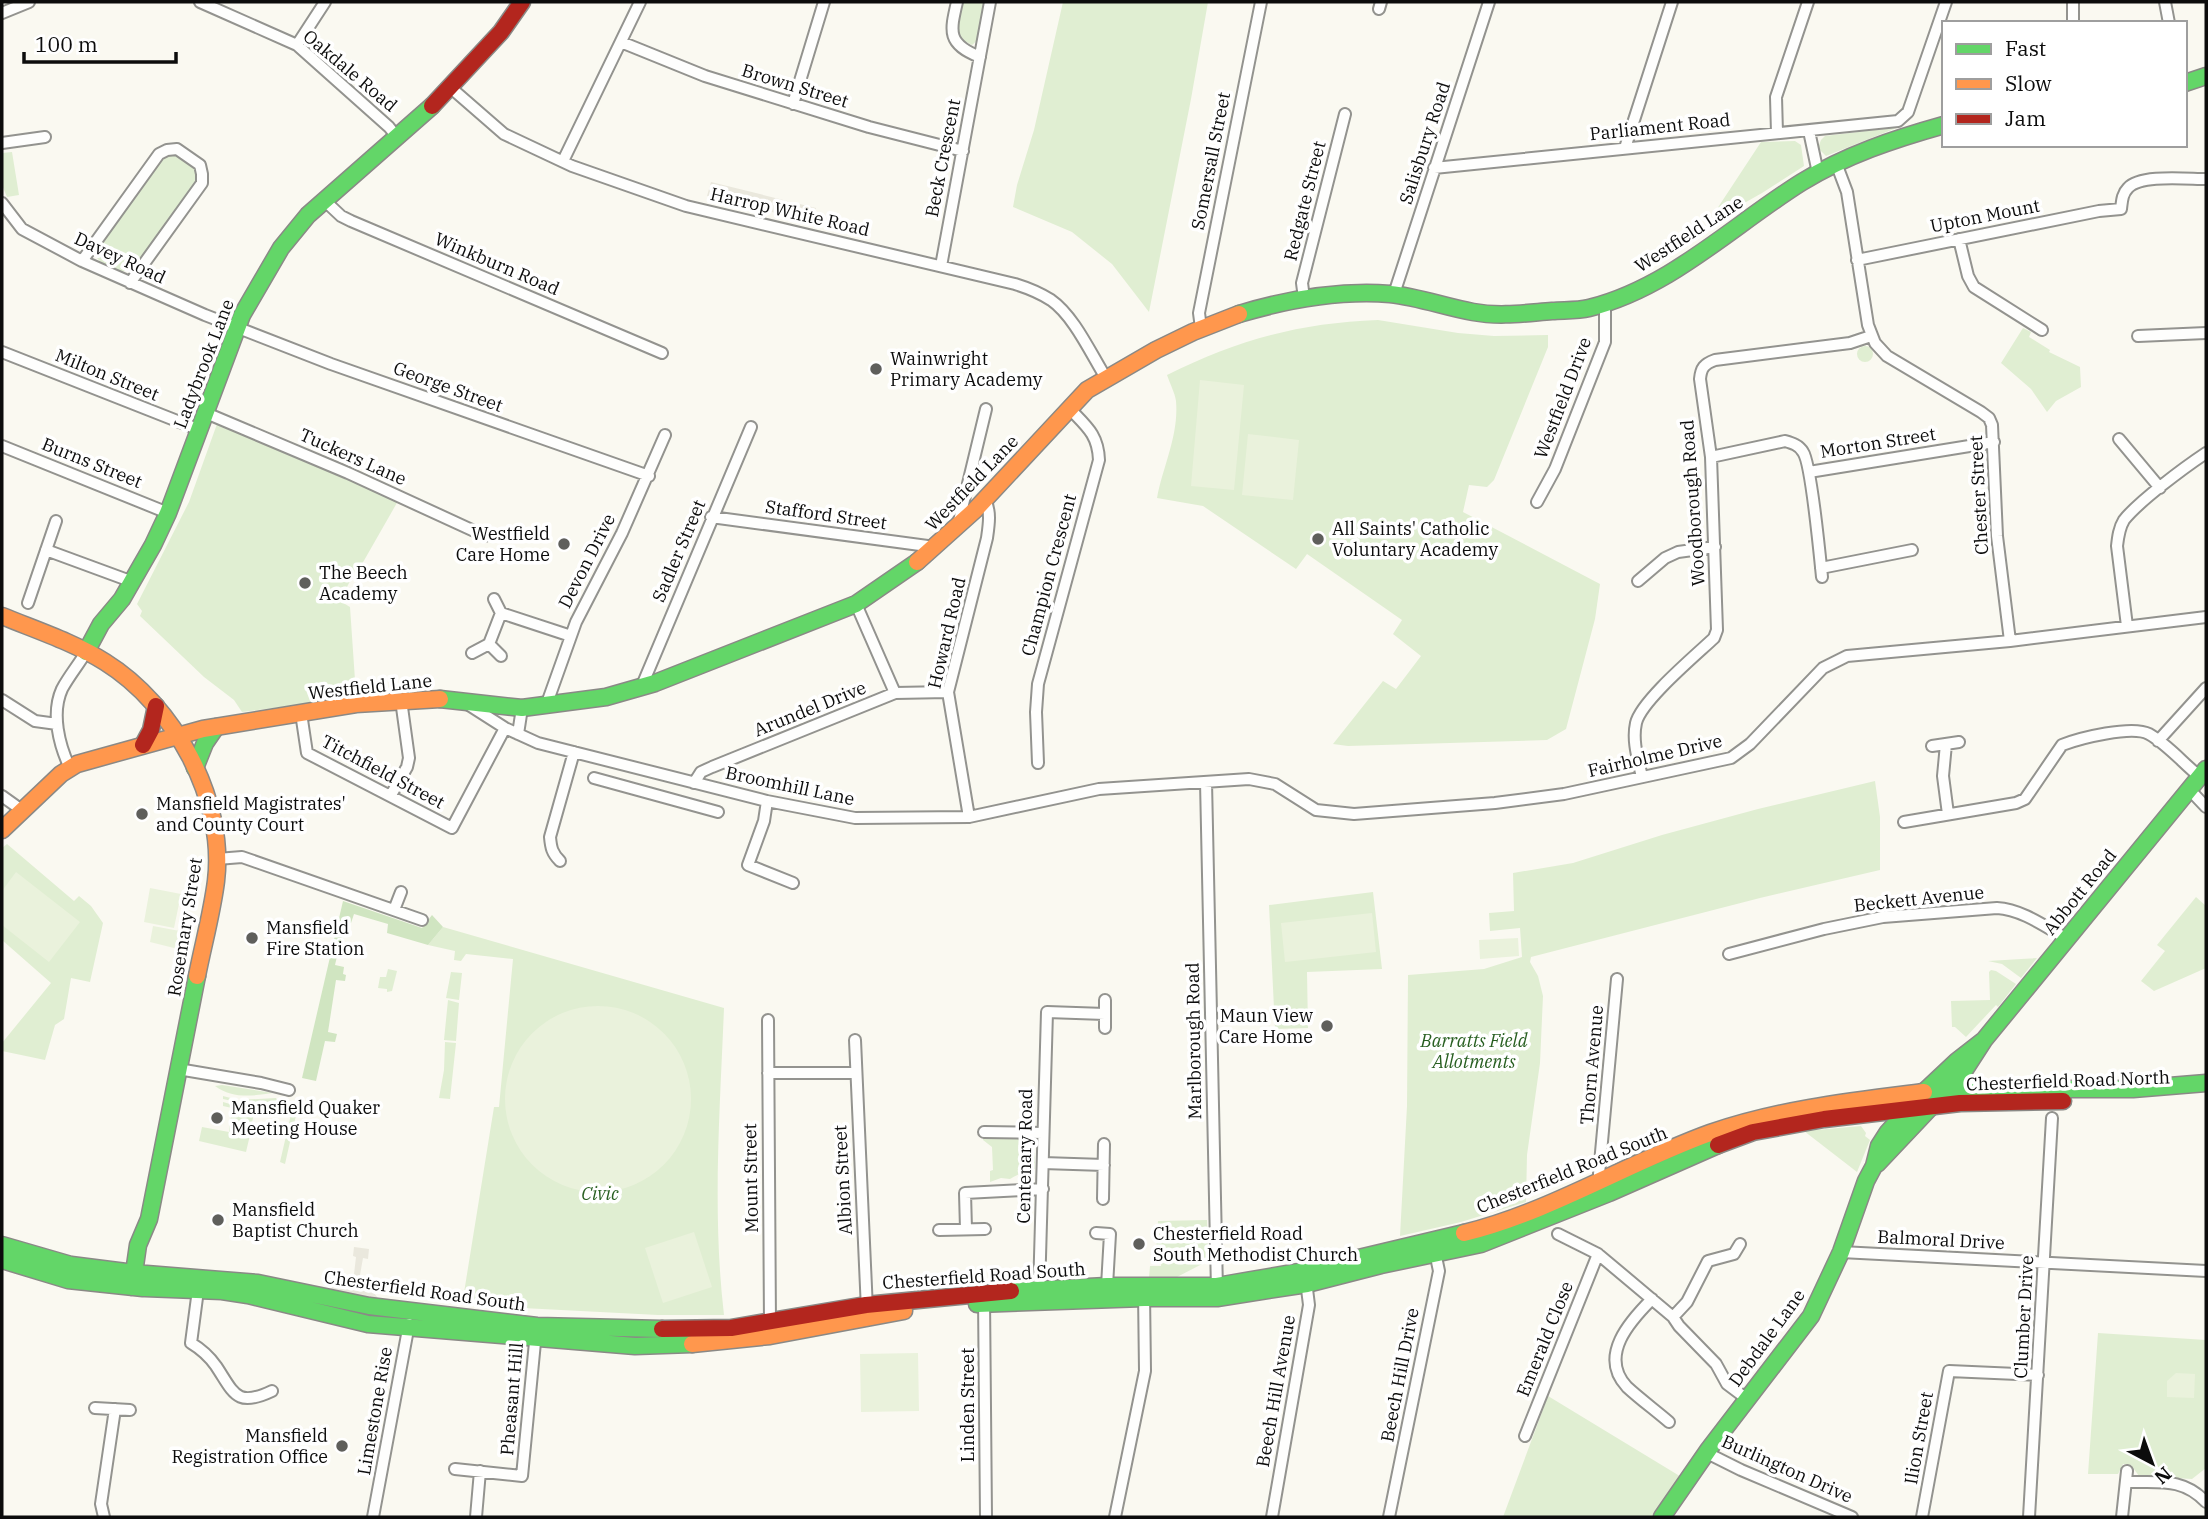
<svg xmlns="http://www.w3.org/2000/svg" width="2208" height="1519" font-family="'IBM Plex Serif',serif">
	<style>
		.green { fill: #e0eed2 }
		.forest { fill: #d0e5c1 }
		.pitch { fill: #eaf2dc }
		.plaza { fill: #eae8dd }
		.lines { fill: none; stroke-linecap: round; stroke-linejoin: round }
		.street-casing { stroke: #93938f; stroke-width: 14 }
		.fast-casing { stroke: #8a8986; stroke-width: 19 }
		.slow-casing { stroke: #8a8986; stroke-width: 19 }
		.jam-casing { stroke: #8a8986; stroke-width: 19 }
		.street { stroke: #fefefd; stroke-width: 10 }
		.fast { stroke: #63d668; stroke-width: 16 }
		.slow { stroke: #ff974d; stroke-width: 16 }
		.jam { stroke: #b3261e; stroke-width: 16 }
		.poi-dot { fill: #5f5f5c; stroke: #fff; stroke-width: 2.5 }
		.labels { text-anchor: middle; stroke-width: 7; stroke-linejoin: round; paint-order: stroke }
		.street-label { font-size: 18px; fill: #0c0c0c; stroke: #fff }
		.poi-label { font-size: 18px; fill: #0c0c0c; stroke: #fff; text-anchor: start }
		.park-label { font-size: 18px; font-style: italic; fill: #285f21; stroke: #fff }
	</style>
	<rect width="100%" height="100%" fill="#faf9f1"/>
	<path class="green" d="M960,2H986L979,39L972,45C952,37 958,19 960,2Z
		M1063,2H1208L1191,99L1149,312L1112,264L1072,232L1013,207L1017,185L1034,130Z
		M1899,127L1826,156L1818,148L1821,140L1825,136Z
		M1795,141L1801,145L1804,166L1762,193L1716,219L1713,215L1761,142Z
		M12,152L19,195L7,197L2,185V153Z
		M171,154C180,155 190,163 196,170L195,184L131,270C119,274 105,267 97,258L98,245L158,162L164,157Z
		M1378,320L1458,333L1494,336L1548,335V347L1494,480L1487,487L1469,485L1463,512L1600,584L1595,619L1566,729L1547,740L1348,746L1333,744L1383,681L1396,689L1421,656L1393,634L1402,620L1307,554L1296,569L1203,506L1157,498C1163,466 1179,435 1176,401C1175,393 1170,384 1167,375C1237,340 1299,323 1378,320Z
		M2023,328L2031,332L2029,337L2050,350L2049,352L2080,367L2081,387L2056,401L2047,412L2031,389L2001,363Z
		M1857 354a8 8 0 1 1 16 0a8 8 0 1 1-16 0Z
		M217,424L398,501L362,564L359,563L340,601L350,607L355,680H361L362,693L357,697L242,712L234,700L204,677L140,616L142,611L137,604L189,502Z
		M1875,781L1880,817V870L1760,898L1531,957L1530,962L1538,976L1543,996L1540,1063L1527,1155L1526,1202L1461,1222L1400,1236L1407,1106L1408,975L1484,969L1522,957L1520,928L1490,931L1489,913L1514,911L1513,873L1573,863L1662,835L1758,809Z
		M7,844L74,901L79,896L91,906L103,923L90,982L71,978L64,1019L55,1025L45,1060L2,1051V1043L51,983L2,940V848Z
		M1373,892L1382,969L1307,972L1308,1028L1275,1029L1269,905Z
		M2196,897L2206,906V968L2154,991L2141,981L2165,951L2157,945Z
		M443,927L724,1008C720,1110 712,1213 724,1315H658L462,1305L494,1107H499L513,959L466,954L461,961L454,960L455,951L428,945Z
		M2037,958L2021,978L2002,964L1988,961Z
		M388,969L397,971L392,991L387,992V989L378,988L380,977H386Z
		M1991,970L1996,971L2016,984L1998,1007L1996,1005L1966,1037L1955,1027H1952L1951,1001L1990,1000L1989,972Z
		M451,972L462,973L459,1000L446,998Z
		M448,1000L459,1003L456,1041L444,1040Z
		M445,1042L456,1043L450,1099L439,1098L444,1070Z
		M222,1085L273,1093C253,1096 232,1099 215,1086Z
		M223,1096L238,1100L276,1098L279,1103L278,1111L223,1099Z
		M223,1102L255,1111L250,1129L262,1133L261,1138L250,1135L246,1152L199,1141L202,1127L229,1132L232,1108L223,1106Z
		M292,1110L297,1111L285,1164L280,1162Z
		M1861,1126L1866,1133L1865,1136L1870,1140L1857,1172L1804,1131Z
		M983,1137L1021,1138V1153H1035V1169C1026,1172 1017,1174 1010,1179L1001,1178L990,1182V1171L993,1170L992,1147L983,1140Z
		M1207,1220L1208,1258L1206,1262L1177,1277L1149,1278L1150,1266H1161L1162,1255H1156L1158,1221Z
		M2098,1333L2206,1340V1468L2192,1479L2139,1476L2131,1465L2123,1464L2118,1474H2088Z
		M1548,1396L1683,1478L1654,1517H1503Z"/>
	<path class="forest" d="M343,901L422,928L432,915L443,927L428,945L387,933L388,924L354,914L351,923L345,922L335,965L344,967L343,974L346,975L345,981L336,980L328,1032L337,1034L335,1042L325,1041L316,1081L302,1078Z"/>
	<path class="pitch" d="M1200,380L1244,385L1234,490L1191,486Z
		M1248,434L1299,440L1293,500L1242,495Z
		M16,872L80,922L49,962L2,925V891Z
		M150,888L181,894L174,928L144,922Z
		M1372,913L1376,952L1285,962L1281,923Z
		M153,926L185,932L182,950L150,942Z
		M1518,938L1519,956L1480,959L1479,940Z
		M505 1099a93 93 0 1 1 186 0a93 93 0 1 1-186 0Z
		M694,1232L712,1287L663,1303L645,1248Z
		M918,1353L919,1411L861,1412L860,1354Z
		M2176,1373L2195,1374L2194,1398L2167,1397V1381Z"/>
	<path class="plaza" d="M711,182L816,208L812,222L707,196Z
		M354,1247L369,1249L368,1259L363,1258L360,1275L381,1302L325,1292L354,1274L356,1257L353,1256Z"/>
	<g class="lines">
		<g class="street-casing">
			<path id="street" d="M200,2L297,45L389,127L397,137
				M957,2C950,32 947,44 980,57
				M2073,2V23
				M2165,2L2169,23
				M1379,9L1381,2
				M2,13L29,2
				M621,42L705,76L869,127L963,151
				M297,45L325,2
				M450,87L504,134L572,166L686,206L1015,284C1028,288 1040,293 1051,300C1074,316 1091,354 1106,378
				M793,104L824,2
				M1809,131L1818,173
				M1777,133L1776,97L1808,2
				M2,143L45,137
				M1625,148L1672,2
				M563,161L640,2
				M1836,163L1847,192L1868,325L1875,343L1887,356L1981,412L1989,418L1992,425L1997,536L2010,641
				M1434,168L1898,121L1908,112L1946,2
				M324,200L341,216L351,221L662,353
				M2,203L22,229L82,261L205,315L331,364L649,476
				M1959,239L1968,276L1974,287L2042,330
				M1857,260L2099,211L2121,209C2122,201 2122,194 2128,188C2140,174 2187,179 2206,179
				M82,261L159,154L167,150L177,149L200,165L202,174V183L130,283
				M941,266L990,2
				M1394,294L1489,2
				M1304,298L1302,283L1345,114
				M1201,328L1199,313L1261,2
				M2138,336L2206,333
				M2,352L200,430
				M206,413L348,473L485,536
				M2119,439L2160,488
				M2,446L168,513
				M1711,457L1785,441C1792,443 1799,445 1803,452C1811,463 1820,557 1822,577
				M1809,472L1994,442
				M1537,502L1555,469L1605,342V303
				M711,517L935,547
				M958,525L986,409
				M46,550L133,582
				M1821,568L1912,550
				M1638,581L1665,558L1678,552L1715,547
				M494,599L501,613
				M28,603L56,521
				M856,604L895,693
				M2127,626L2117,546C2118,537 2119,528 2124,520C2139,501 2185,467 2206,453
				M489,644L501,613L571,636
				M472,653L489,644L501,656
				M641,688L751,427
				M2,700L35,721L57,724
				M469,705L505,728L538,743L767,801L855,818L969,817L1099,789L1249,779L1275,784L1316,810L1354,814L1495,803L1564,794L1731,758L1750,744L1823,668L1847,656L2010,641L2206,617
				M546,706L576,622L622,533L665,435
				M301,713L307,753L452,828L505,728
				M518,734L522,708
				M2158,741L2206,688
				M1946,744L1943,776L1948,814
				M1932,746L1959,742
				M1038,763L1036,712L1038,684L1099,460C1098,434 1086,426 1069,408
				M70,768C59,745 51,713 62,689C69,676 79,664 86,652
				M1642,777C1638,759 1632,741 1636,723C1641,701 1696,655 1714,638L1717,630L1711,457L1700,379C1701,368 1704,364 1715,360L1850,343L1871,336
				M594,778L718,812
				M1206,782L1217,1290
				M694,783L701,772L712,767L895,693L948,692
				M2189,789L2206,807
				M391,795L407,767L409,758L401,700
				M2,796L23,811
				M767,801L764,821L748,865L793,883
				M969,817L948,692L987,538C989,524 991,512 985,499
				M1904,822L2016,803L2025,799L2062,745C2080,738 2132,725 2149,734C2167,744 2183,763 2199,776
				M217,859L242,857L422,920
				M560,861C552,853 551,848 550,837L574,752
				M394,910L401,892
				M1729,954L1824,929L1883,917L1997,908C2021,909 2046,927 2067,939
				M768,1020L770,1325
				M1105,1028V1000
				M855,1040L867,1310
				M178,1069L261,1083L289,1090
				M768,1073H856
				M984,1132L1043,1133
				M1043,1163L1104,1165
				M1604,1184L1599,1174L1617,979
				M1103,1199L1104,1144
				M966,1229L965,1193L1043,1189
				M939,1230L985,1229
				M1096,1233L1110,1234L1107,1286
				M1558,1234L1598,1254L1673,1317L1679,1326L1716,1364L1727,1384L1747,1399
				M1841,1252L2206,1271
				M198,1290L191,1343C201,1349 209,1356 216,1366C234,1393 236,1408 272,1391
				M1039,1292L1047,1012L1105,1014
				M984,1298L986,1517
				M1652,1299C1630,1321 1598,1356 1627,1387C1640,1399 1655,1410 1669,1422
				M1673,1317L1687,1302L1708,1261L1734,1254L1740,1244
				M95,1408L130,1410
				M1525,1436L1598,1254
				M1707,1453L1741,1470L1852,1517
				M455,1469L522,1476L536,1332
				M2126,1482C2159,1483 2182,1477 2206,1502
				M104,1517L101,1504L115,1409
				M373,1517L409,1324
				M476,1517L480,1471
				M1115,1517L1145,1371L1144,1293
				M1272,1517L1309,1305L1306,1281
				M1389,1517L1439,1271L1435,1252
				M1922,1517L1949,1371L2038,1375
				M2029,1517L2052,1118
				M2122,1517L2127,1471"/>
		</g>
		<g class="fast-casing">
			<path id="fast" d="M2185,83L2206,76
				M1239,314C1289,299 1339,290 1390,294C1419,297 1445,307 1473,312C1500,317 1526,313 1552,311C1564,310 1577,311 1589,308C1670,288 1733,225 1802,182C1846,155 1894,139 1944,125
				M86,652L101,624L122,599L153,545L168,513L242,315L281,248L308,215L432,106
				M440,699L522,708L606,697L655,683L856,604L917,562
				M195,768L205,743L216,727
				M1924,1092L1949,1089H2133L2206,1083
				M1877,1164L1962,1074L1984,1040L2206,769
				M2,1245L71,1265L134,1273
				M2,1260L68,1280L143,1288
				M134,1273L258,1283L369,1306L537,1326L662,1329
				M132,1287L138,1245L149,1219L197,976
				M145,1288L222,1291L248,1295L368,1324L635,1346L692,1344
				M1011,1291L1107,1286H1217L1304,1271L1464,1233
				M977,1304L1144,1298H1217L1307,1284L1381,1265L1481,1244L1609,1193L1718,1145
				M1662,1517L1709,1449L1811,1316L1841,1252L1866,1181L1874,1166L1879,1146L1888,1132L1925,1091L1957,1061L1984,1040"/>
		</g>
		<g class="slow-casing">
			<path id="slow" d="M917,562L975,510L1087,390L1156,350L1193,332L1239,314
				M2,616C36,630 73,642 105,662C174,705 226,799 216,881C212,913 203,945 197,976
				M2,830L61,774L77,764L203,729L356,704L440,699
				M1464,1233C1550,1212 1627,1163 1710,1133C1779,1109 1852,1101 1924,1092
				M692,1344L770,1336L904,1311"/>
		</g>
		<g class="jam-casing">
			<path id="jam" d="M432,106L501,32L522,2
				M143,745L151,730L156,706
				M1718,1145L1753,1132L1824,1119L1960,1103L2063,1101
				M662,1329L731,1328L866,1305L1011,1291"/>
		</g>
		<use href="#street" class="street"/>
		<use href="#fast" class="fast"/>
		<use href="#slow" class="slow"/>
		<use href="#jam" class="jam"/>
	</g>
	<g class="poi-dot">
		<circle cx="876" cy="369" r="7"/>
		<circle cx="1318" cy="539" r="7"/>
		<circle cx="564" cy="544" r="7"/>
		<circle cx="305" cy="583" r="7"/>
		<circle cx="142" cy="814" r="7"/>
		<circle cx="252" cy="938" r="7"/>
		<circle cx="1327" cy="1026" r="7"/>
		<circle cx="217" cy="1118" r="7"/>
		<circle cx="218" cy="1220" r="7"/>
		<circle cx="1139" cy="1244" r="7"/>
		<circle cx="342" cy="1446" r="7"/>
	</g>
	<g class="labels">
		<g class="street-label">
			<text transform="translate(350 71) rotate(40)" y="6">Oakdale Road</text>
			<text transform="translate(795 86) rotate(17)" y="6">Brown Street</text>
			<text transform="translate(1660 127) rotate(-6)" y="6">Parliament Road</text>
			<text transform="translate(1425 143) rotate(-72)" y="6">Salisbury Road</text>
			<text transform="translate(943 158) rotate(-79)" y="6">Beck Crescent</text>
			<text transform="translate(1211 161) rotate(-79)" y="6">Somersall Street</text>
			<text transform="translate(1305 201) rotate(-76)" y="6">Redgate Street</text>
			<text transform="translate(790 212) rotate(13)" y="6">Harrop White Road</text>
			<text transform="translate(1985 216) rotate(-11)" y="6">Upton Mount</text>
			<text transform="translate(1689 234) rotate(-33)" y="6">Westfield Lane</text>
			<text transform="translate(120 258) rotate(25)" y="6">Davey Road</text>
			<text transform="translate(497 264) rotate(23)" y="6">Winkburn Road</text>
			<text transform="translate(204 364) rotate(-69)" y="6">Ladybrook Lane</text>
			<text transform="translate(107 375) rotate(22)" y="6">Milton Street</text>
			<text transform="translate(448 387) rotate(20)" y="6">George Street</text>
			<text transform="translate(1563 398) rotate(-69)" y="6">Westfield Drive</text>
			<text transform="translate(1878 443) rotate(-9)" y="6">Morton Street</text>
			<text transform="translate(353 457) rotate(24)" y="6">Tuckers Lane</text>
			<text transform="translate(92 463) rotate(22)" y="6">Burns Street</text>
			<text transform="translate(972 483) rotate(-46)" y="6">Westfield Lane</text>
			<text transform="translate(1979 495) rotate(-93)" y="6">Chester Street</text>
			<text transform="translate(1693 503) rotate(-94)" y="6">Woodborough Road</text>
			<text transform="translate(826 515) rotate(8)" y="6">Stafford Street</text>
			<text transform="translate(679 551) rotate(-67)" y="6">Sadler Street</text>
			<text transform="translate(587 561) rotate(-63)" y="6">Devon Drive</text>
			<text transform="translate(1049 575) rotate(-75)" y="6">Champion Crescent</text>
			<text transform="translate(947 633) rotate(-77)" y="6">Howard Road</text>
			<text transform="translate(370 687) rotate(-6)" y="6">Westfield Lane</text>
			<text transform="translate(810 709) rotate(-22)" y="6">Arundel Drive</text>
			<text transform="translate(1655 756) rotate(-13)" y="6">Fairholme Drive</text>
			<text transform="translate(383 772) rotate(28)" y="6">Titchfield Street</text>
			<text transform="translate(790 786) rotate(12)" y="6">Broomhill Lane</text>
			<text transform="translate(2080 892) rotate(-51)" y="6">Abbott Road</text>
			<text transform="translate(1919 899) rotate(-6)" y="6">Beckett Avenue</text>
			<text transform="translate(185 927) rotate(-81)" y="6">Rosemary Street</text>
			<text transform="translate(1194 1041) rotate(-91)" y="6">Marlborough Road</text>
			<text transform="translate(1592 1065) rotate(-85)" y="6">Thorn Avenue</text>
			<text transform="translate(2068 1081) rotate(-2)" y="6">Chesterfield Road North</text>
			<text transform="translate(1025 1156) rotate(-89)" y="6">Centenary Road</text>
			<text transform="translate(1572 1170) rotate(-22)" y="6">Chesterfield Road South</text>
			<text transform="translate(751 1178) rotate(-91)" y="6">Mount Street</text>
			<text transform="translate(843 1180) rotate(-93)" y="6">Albion Street</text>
			<text transform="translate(1941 1240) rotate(3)" y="6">Balmoral Drive</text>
			<text transform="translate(984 1276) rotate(-4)" y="6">Chesterfield Road South</text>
			<text transform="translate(425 1291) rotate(8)" y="6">Chesterfield Road South</text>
			<text transform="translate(2024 1317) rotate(-87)" y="6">Clumber Drive</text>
			<text transform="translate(1767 1338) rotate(-54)" y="6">Debdale Lane</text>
			<text transform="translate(1545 1339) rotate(-68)" y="6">Emerald Close</text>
			<text transform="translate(1400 1375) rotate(-79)" y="6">Beech Hill Drive</text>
			<text transform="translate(1276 1391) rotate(-80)" y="6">Beech Hill Avenue</text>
			<text transform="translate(512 1399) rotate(-85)" y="6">Pheasant Hill</text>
			<text transform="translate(968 1405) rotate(-90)" y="6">Linden Street</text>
			<text transform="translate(375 1411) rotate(-80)" y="6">Limestone Rise</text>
			<text transform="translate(1919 1438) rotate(-80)" y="6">Ilion Street</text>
			<text transform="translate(1787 1469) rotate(24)" y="6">Burlington Drive</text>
		</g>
		<g class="poi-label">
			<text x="890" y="365">Wainwright<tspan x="890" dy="21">Primary Academy</tspan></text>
			<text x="1332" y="535">All Saints' Catholic<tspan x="1332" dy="21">Voluntary Academy</tspan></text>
			<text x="550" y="540" text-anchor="end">Westfield<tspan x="550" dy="21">Care Home</tspan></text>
			<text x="319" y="579">The Beech<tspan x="319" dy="21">Academy</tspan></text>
			<text x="156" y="810">Mansfield Magistrates'<tspan x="156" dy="21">and County Court</tspan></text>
			<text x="266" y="934">Mansfield<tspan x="266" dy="21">Fire Station</tspan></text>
			<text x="1313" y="1022" text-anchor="end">Maun View<tspan x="1313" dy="21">Care Home</tspan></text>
			<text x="231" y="1114">Mansfield Quaker<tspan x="231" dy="21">Meeting House</tspan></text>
			<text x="232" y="1216">Mansfield<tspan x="232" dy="21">Baptist Church</tspan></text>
			<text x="1153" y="1240">Chesterfield Road<tspan x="1153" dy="21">South Methodist Church</tspan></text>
			<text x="328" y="1442" text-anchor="end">Mansfield<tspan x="328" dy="21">Registration Office</tspan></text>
		</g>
		<g class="park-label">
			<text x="1474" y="1047">Barratts Field<tspan x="1474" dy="21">Allotments</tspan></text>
			<text x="600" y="1200">Civic</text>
		</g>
	</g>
	<rect width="2208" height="1519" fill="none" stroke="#0c0c0c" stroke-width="7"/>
	<rect x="1942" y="21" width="245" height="126" fill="#ffffff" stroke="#9e9e9e" stroke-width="2"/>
	<rect x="1956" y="44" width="35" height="10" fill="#63d668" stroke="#9e9e9e" stroke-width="2"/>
	<text x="2005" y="56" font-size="21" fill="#0c0c0c">Fast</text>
	<rect x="1956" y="79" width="35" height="10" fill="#ff974d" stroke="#9e9e9e" stroke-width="2"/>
	<text x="2005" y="91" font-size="21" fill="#0c0c0c">Slow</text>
	<rect x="1956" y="114" width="35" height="10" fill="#b3261e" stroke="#9e9e9e" stroke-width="2"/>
	<text x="2005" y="126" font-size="21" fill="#0c0c0c">Jam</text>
	<g transform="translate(2152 1463) rotate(139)" stroke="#ffffff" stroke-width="5" paint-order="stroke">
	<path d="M0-5L12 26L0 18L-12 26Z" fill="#0c0c0c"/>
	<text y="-10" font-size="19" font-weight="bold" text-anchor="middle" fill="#0c0c0c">N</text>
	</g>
	<path d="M24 52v10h152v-10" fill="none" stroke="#0c0c0c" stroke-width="3.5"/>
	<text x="35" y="52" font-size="21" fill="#0c0c0c" stroke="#ffffff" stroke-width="5" paint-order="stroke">100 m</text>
</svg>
